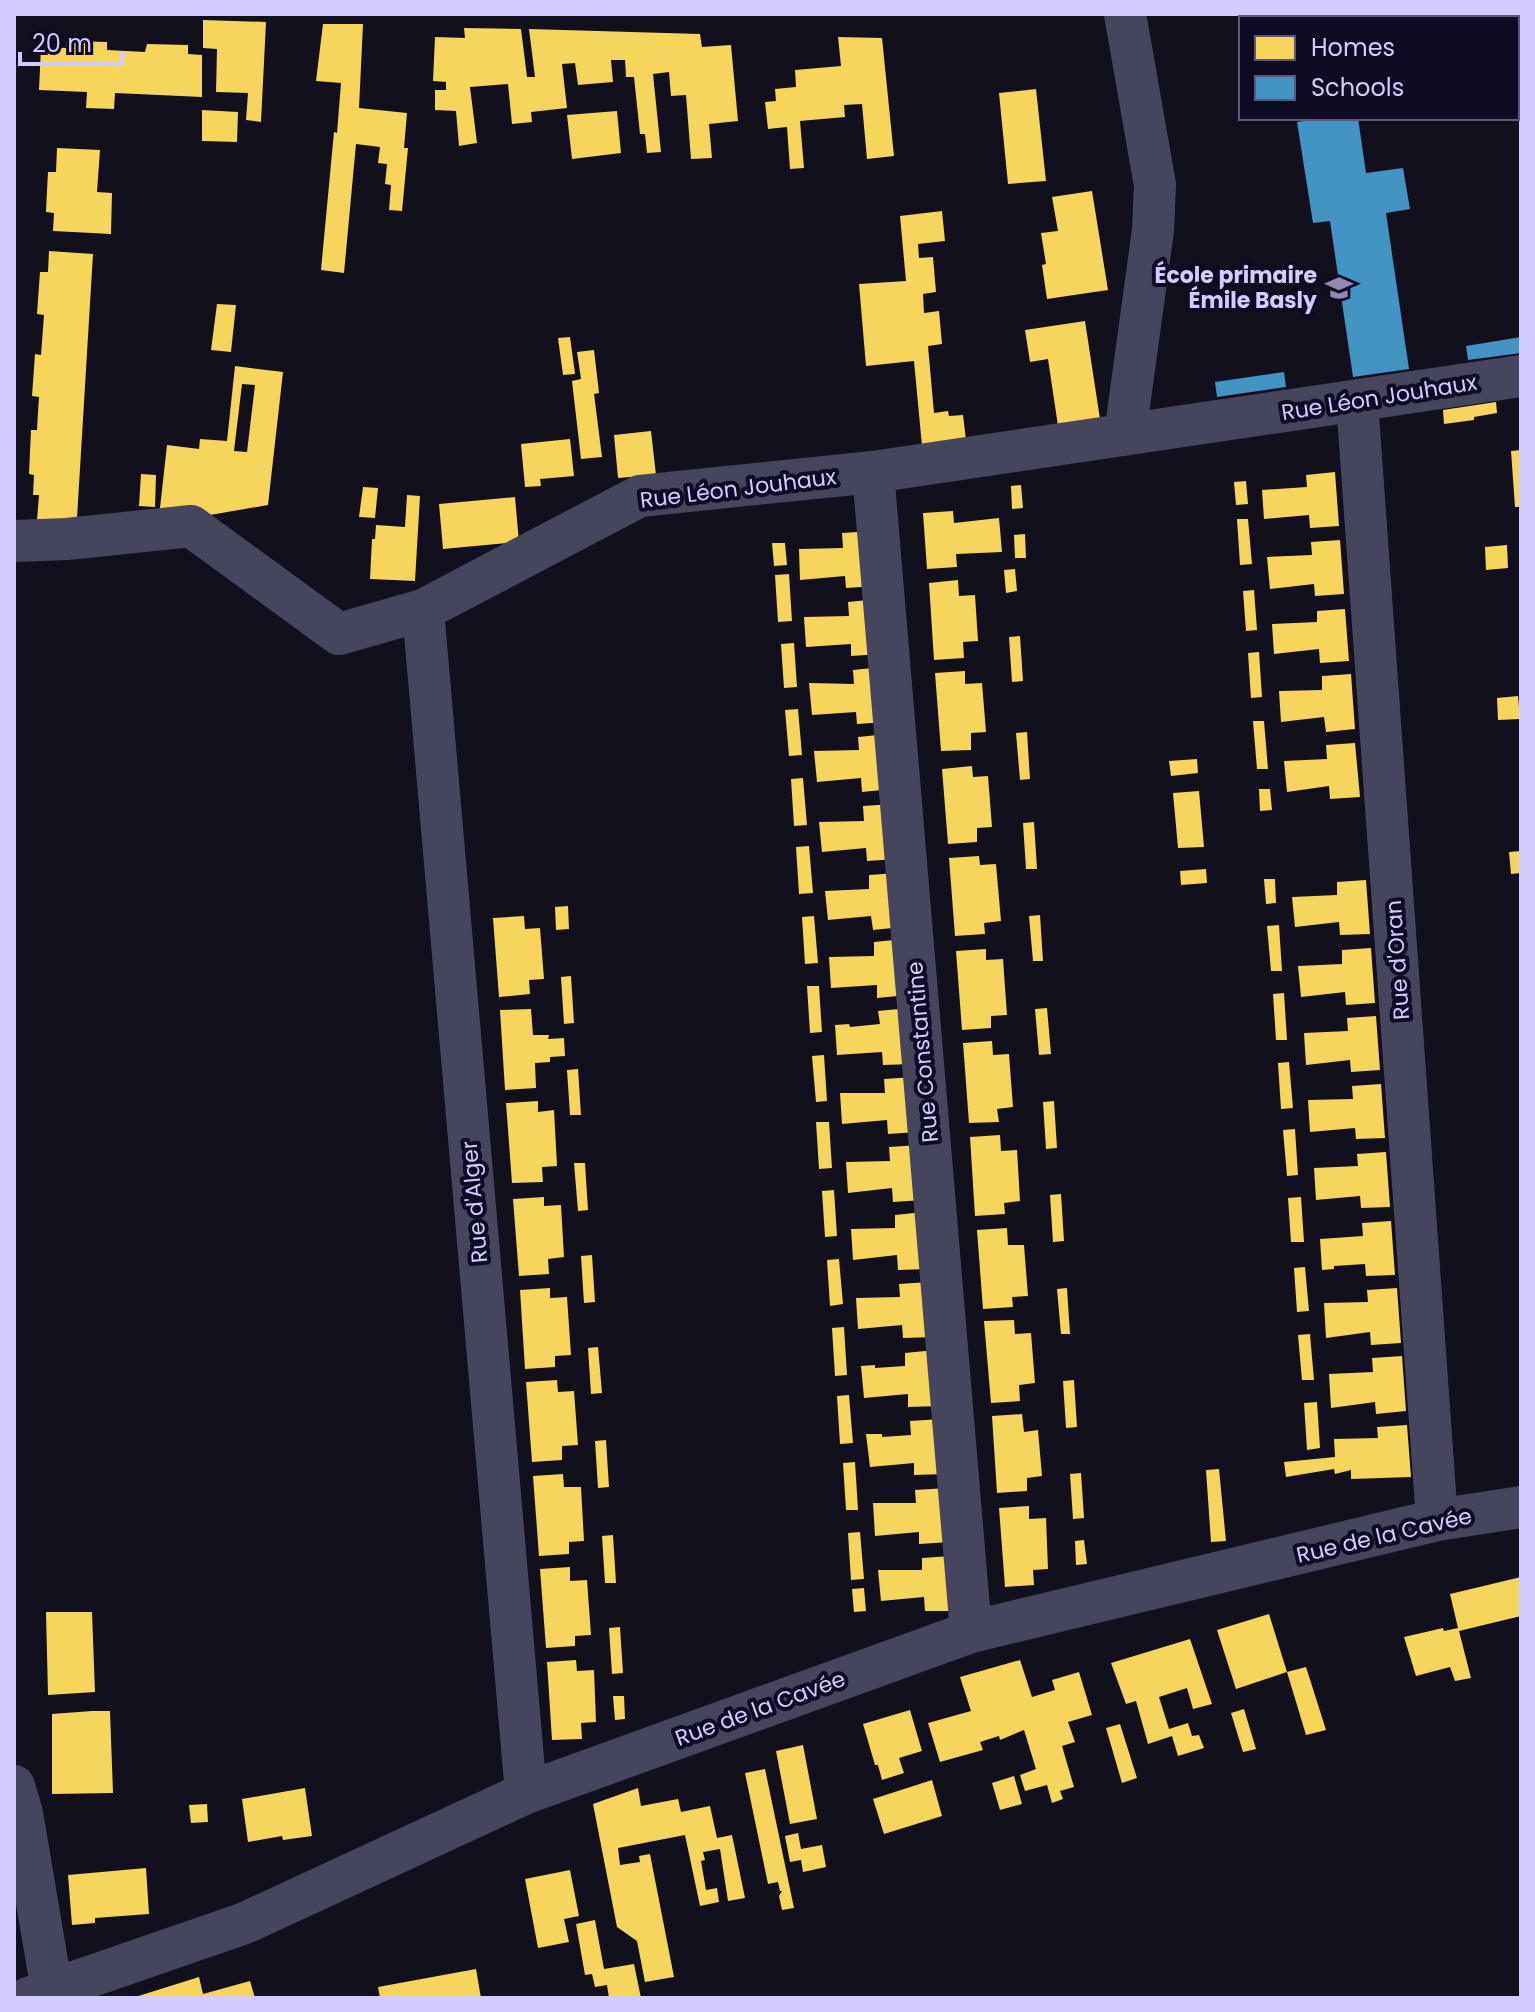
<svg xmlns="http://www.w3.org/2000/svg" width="1535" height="2012" font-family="Poppins,sans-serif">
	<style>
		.homes { fill: #f6d55c; fill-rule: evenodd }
		.schools { fill: #4393c3 }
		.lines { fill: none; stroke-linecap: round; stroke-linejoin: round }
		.minor { stroke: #46455e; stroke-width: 42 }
		.labels { text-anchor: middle; stroke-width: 8; stroke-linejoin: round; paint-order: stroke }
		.poi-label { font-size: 22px; font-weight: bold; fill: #d2ccff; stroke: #0f0b22; text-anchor: end }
		.street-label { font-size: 22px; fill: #d2ccff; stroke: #0f0b22 }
	</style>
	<rect width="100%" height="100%" fill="#12101d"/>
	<path class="homes" d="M203,20L266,22L261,122L246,120L248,93L216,92L217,49L203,48Z
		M323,24H363L359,108L407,113L404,148H408L402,211L389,210L391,185L385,184L387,164L378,163L380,147L356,144L344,273L321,270L334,132L337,133L341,83L316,81Z
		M464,28L521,29L527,77H535L529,29L700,34L702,47L731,45L738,121L709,124L712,158L691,159L686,95L671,96L669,72L653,74L661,152L647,153L645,134H640L634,77H626L625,60H611L613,82L578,85L575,63L562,64L567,108L531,112L532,122L512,124L508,84L470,87L477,143L459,146L456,111L435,110V90H446V82L433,81L435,37L465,38Z
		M838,37L882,38L894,156L867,159L862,104L844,105L845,117L800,121L804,168L790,169L787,127L768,129L765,102L776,101L775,89L796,87L795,70L841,66Z
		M66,41L107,42V50L145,52L147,44L188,45V54L202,55V97L115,93L114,109L86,108L87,92L39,90L41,47L66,48Z
		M1036,89L1046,181L1008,184L999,93Z
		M202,110L238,112L237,142L202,141Z
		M617,111L621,153L572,159L567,115Z
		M57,148L100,150L97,192L112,193L111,234L53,231L54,213L46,212L47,191L48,172H56Z
		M1092,191L1108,290L1047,299L1042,265L1046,264L1041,233L1058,231L1052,197Z
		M942,211L945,241L918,244L919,258L933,257L936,292L923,294L924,313L939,311L942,344L928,346L934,413L948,411L949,416L963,415L966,440L922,446L914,361L866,366L859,284L906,281L900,216Z
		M49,251L93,254L77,518L37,520L39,495H33L34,475L29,474L31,430H37L38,412L39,397L32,396L35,354L41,355L44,315L37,314L40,272H48Z
		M217,304L236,305L231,352L211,350Z
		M1085,321L1100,419L1058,426L1048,359L1030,362L1025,330Z
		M570,337L575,374L563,375L558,338Z
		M594,350L599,393L594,394L602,457L581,459L572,381L581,379L577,352Z
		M235,366L283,372L268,505L204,516L159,517L167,445L199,449L200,439L227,441ZM242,384L255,385L247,452L234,451Z
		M1496,402L1497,413L1474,417V420L1444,424L1443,410Z
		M651,431L656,475L618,478L614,435Z
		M570,439L574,476L540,479L541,486L525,487L521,444Z
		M1521,450V507H1515L1511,451Z
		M1335,472L1339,526L1310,528L1309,515L1264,519L1262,490L1307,487L1306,475Z
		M141,474L156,475L155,507L139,506Z
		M1246,481L1248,504L1236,505L1234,482Z
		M1021,485L1023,508L1012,509L1011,486Z
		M363,487L378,488L375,518L359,517Z
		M407,495L420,496L415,581L370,579L372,539H375L376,525L405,527Z
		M515,497L519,542L443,549L439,504Z
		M953,511L954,523L999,518L1002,552L956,554L957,567L927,569L923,513Z
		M1237,519H1248L1252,564L1240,565Z
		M873,531L877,586L846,588L845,576L800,580L799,549L843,548L842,533Z
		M1025,534L1026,558H1015L1014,535Z
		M1340,540L1344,594L1315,596L1314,584L1270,589L1267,557L1312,555L1311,542Z
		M772,543H785L787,565L774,566Z
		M1507,545L1508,568L1486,570L1485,547Z
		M1015,569L1017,591L1006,593L1004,570Z
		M789,574L792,621L778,622L775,575Z
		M958,580L959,596L975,595L978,641L963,642L964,658L934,660L929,583Z
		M1254,590L1257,630L1246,631L1243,591Z
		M878,599L882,654L851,656V644L806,647L804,617L849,616L848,602Z
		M1345,609L1349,661L1320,663L1319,649L1274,654L1272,624L1317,622V611Z
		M1020,636L1023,681L1012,682L1009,637Z
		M794,643L797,687L784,688L781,644Z
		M1259,652L1262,697L1251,698L1248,653Z
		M883,667L887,722L857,724L856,712L812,715L809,683L854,684L853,670Z
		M965,671V684L982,683L986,732L971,733V750L941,751L935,673Z
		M1351,674L1355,729L1326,732L1324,717L1281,722L1279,691L1322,690V676Z
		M1518,696L1520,719L1498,720L1497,698Z
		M798,709L802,755L789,756L785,710Z
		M1253,721H1264L1268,769H1257Z
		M1027,732L1030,779L1020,780L1016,733Z
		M888,734L892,789L862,792L861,778L817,782L814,751L859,750L858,737Z
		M1355,743L1360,797L1330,799L1329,786L1287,792L1284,761L1327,759L1326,745Z
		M1197,759L1198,773L1171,776L1169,761Z
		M972,766L973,777L988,776L992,827L977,828V842L948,844L942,769Z
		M803,778L807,825L794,826L791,779Z
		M1259,789H1270L1272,810L1260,811Z
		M1199,791L1204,847L1178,848L1173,793Z
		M893,804L897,859L867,861L866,848L822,852L819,822L864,821L863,806Z
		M1034,822L1037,869H1026L1023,823Z
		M809,846L813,893L799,894L796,847Z
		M1521,851V873L1511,874L1509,852Z
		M979,856L980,865L996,864L1001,921L984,923L985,934L955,936L949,858Z
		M1206,869L1207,883L1181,885L1180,871Z
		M898,873L902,927L873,930L871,916L828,920L825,891L869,889V875Z
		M1264,879H1275L1276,903L1266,904Z
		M1366,880L1370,934L1340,935L1339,922L1295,927L1292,897L1337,895V882Z
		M568,906L569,929L556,930L555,907Z
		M1040,915L1043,961H1033L1029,916Z
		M524,916L525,929L540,928L544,979L529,980L530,994L499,997L493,918Z
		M814,916L818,963L805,964L802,917Z
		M1279,925L1282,971H1271L1267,926Z
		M904,939L908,995L877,998V985L831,988L829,957L874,956V942Z
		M1371,948L1375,1003L1346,1005L1345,992L1301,997L1298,966L1342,964V950Z
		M986,949V960L1003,959L1007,1015L991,1016V1028L962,1030L956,951Z
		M571,976L574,1023L564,1024L561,977Z
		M807,986H819L822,1032L810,1033Z
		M1284,993L1287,1040H1276L1273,994Z
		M909,1008L913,1064L883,1065L882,1052L837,1055L835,1025L849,1024L850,1027L880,1024L878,1011Z
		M1047,1008L1051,1054L1039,1055L1035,1009Z
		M531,1009L533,1035H549L548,1039L564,1038L565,1056L550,1057V1062L535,1063L536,1088L505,1090L500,1010Z
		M1376,1016L1380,1070L1351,1072L1350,1060L1306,1065L1304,1033L1348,1031L1347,1018Z
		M992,1041L993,1055L1009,1054L1013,1107L997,1109L999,1122L969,1123L963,1043Z
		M824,1055L827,1101L816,1102L812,1056Z
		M1289,1062L1293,1108L1281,1109L1278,1063Z
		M578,1069L581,1115H570L567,1070Z
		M914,1077L918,1132L888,1134L887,1120L842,1124L840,1093H885L884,1079Z
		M1381,1084L1385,1138L1356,1139L1355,1128L1310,1132L1308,1100L1353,1099L1352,1086Z
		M538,1101V1112L554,1110L557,1166L542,1167L543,1182L512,1183L506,1103Z
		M1054,1101L1057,1148L1046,1149L1043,1102Z
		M816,1122H829L832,1168L819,1169Z
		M1295,1129L1298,1175L1287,1176L1283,1130Z
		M1000,1135L1001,1151L1017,1150L1020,1201L1004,1203L1005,1214L975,1216L970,1137Z
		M919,1145L923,1200L893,1202L892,1188L848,1193L846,1162L890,1161L889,1147Z
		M1386,1152L1390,1207L1361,1208L1360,1196L1316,1200L1314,1168L1358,1166L1357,1154Z
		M574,1163H585L588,1210L578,1211Z
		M834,1190L837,1236L825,1237L822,1191Z
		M1061,1194L1064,1241L1053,1242L1050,1195Z
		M544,1197V1206L561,1205L564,1257L548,1259L549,1274L519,1276L513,1199Z
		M1301,1197L1304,1242H1291L1288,1198Z
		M924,1212L929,1269L898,1270L897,1255L853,1260L851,1229L895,1228V1215Z
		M1391,1221L1395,1275L1366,1276L1365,1264L1334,1266V1269L1322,1270L1320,1239L1363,1236L1362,1223Z
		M1007,1228L1008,1245H1024L1028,1296L1012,1297L1013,1307L983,1309L977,1230Z
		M592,1255L595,1302L584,1303L581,1256Z
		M839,1259L843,1304L830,1306L827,1260Z
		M1305,1267L1309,1311L1297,1312L1294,1268Z
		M929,1282L934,1337L903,1338L902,1325L858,1329L856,1298L900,1297L899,1284Z
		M550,1288V1298L567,1297L571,1355L555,1356V1367L525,1369L520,1290Z
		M1067,1288L1070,1334H1061L1057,1289Z
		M1397,1288L1401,1343L1371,1345L1370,1332L1326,1338L1324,1303L1368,1302L1367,1290Z
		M1014,1320L1015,1334L1031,1333L1035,1383L1019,1385L1020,1401L991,1403L984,1321Z
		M844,1327L847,1375L835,1376L832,1328Z
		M1310,1334L1314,1380H1302L1298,1335Z
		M598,1347L602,1393L591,1394L588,1348Z
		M935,1350L940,1406L908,1407V1394L864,1398L861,1366L875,1365V1368L905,1366V1353Z
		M1402,1356L1406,1411L1376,1414L1375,1402L1331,1408L1329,1374L1373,1372L1372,1358Z
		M557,1380L558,1392L574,1391L578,1445L562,1446V1460L532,1462L526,1382Z
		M1074,1380L1077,1427L1066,1428L1063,1381Z
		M849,1395L853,1443L840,1444L837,1396Z
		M1317,1402L1320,1448L1307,1450L1304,1403Z
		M1022,1414L1024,1432L1038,1430L1042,1476L1027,1478V1491L997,1493L992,1416Z
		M941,1419L946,1474L914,1475V1463L870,1467L866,1434H882V1437L911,1435L910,1421Z
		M1407,1425L1411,1477L1351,1479V1470L1335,1474L1334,1469L1286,1477L1284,1462L1335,1457L1334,1439L1378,1438L1377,1427Z
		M606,1440L609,1487L598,1488L595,1441Z
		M855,1462L858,1510H846L843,1463Z
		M1219,1469L1226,1541L1211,1542L1206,1470Z
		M1081,1473L1084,1518L1073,1519L1070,1474Z
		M563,1474L564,1487H581L584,1541L569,1542V1554L539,1556L533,1476Z
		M947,1488L951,1542L919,1544V1532L875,1536L873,1503H916L915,1490Z
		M1029,1506V1519L1046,1518L1048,1569L1033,1570L1034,1585L1005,1587L999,1508Z
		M860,1532L864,1579L851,1580L848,1533Z
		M613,1535L616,1583H605L602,1536Z
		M1084,1540L1087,1564L1076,1565L1075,1541Z
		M951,1556L955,1611H925L924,1597L881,1601L878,1570H922V1558Z
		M570,1567V1581L587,1580L591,1635L575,1636V1646L546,1648L540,1569Z
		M1521,1577V1616L1459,1631L1471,1678L1455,1681L1450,1667L1416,1676L1404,1637L1443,1628L1444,1631L1458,1628L1450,1594Z
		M864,1588L866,1611L854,1612L852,1589Z
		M46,1612H92L95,1692L48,1695Z
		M1269,1614L1287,1672L1236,1689L1217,1630Z
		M620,1627L623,1673L612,1674L609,1628Z
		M1190,1639L1212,1704L1193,1709L1187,1688L1159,1697L1169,1729L1188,1723L1192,1736L1199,1735L1204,1748L1178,1756L1172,1736L1148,1744L1136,1701L1126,1704L1111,1663Z
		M576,1660L577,1671L594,1670L596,1722L581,1723L582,1739L552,1740L547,1662Z
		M1020,1660L1032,1697L1055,1690L1052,1680L1079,1672L1092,1715L1068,1722L1075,1742L1062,1746L1074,1787L1060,1791L1063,1799L1052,1803L1047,1785L1025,1791L1020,1775L1036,1769L1024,1730L1000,1740L999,1736L980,1742L983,1750L940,1762L928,1723L971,1711L960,1677Z
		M1306,1667L1326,1730L1306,1735L1287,1672Z
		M613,1696H624L625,1719L615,1720Z
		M1244,1709L1256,1749L1243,1752L1231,1713Z
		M910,1710L922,1751L899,1758L904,1773L882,1780L878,1765H875L863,1724Z
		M92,1711H110L113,1793L52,1794V1714Z
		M1120,1724L1137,1778L1122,1783L1106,1728Z
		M803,1745L817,1819L790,1824L776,1751Z
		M765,1769L794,1908L782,1910L779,1896L782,1891H780L778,1882L768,1884L745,1773Z
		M1014,1776L1022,1804L1000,1810L992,1783Z
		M932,1780L942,1816L884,1834L873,1799Z
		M305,1788L312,1836L283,1840L282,1836L248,1842L242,1799Z
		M638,1788L641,1806L678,1799L681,1812L710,1806L717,1838L732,1835L745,1898L728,1901L720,1849L703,1852L705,1860L701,1861L706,1890L717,1888L719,1902L700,1906L685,1835L618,1848L620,1865L640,1862L639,1856L650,1854L674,1977L645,1982L637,1941L617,1927L593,1804Z
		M207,1804L208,1822L191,1823L189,1805Z
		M798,1833L801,1849L822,1845L826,1867L803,1872L801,1860L790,1862L785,1836Z
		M146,1868L149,1914L95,1918V1923L72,1925L68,1875Z
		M570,1870L579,1916L564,1919L569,1942L538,1948L525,1879Z
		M595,1920L604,1969L634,1964L641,1998H609L607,1985L595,1987L592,1974L585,1975L576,1924Z
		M476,1969L481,1998H380L378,1987Z
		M199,1977L203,1994L250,1981L255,1998H132Z"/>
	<path class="schools" d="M1325,118H1358L1366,173L1403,168L1410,209L1386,213L1409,369L1353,377L1330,221L1313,223L1297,122Z
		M1521,337V353L1468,360L1466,346Z
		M1284,372L1286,387L1217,397L1215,382Z"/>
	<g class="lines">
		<path class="minor" d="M1125,14L1155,185L1153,230L1125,435
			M1294,14L1488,18
			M1357,401L1437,1520
			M873,472L971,1632
			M14,541L67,539L191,526L339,634L423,610L640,496L873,472L1521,376
			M423,610L526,1793
			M14,1786L22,1813L52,1991
			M28,1998L245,1923L526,1793L971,1632L1437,1520L1521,1507"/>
	</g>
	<defs>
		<g id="school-bare" transform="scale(2.16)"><path d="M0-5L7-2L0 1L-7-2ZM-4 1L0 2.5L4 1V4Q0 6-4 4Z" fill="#8f8ab0" stroke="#0f0b22" stroke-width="2.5" paint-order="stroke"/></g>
	</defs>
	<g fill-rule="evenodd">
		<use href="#school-bare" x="1339" y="288"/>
	</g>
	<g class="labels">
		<g class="poi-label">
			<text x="1317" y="283">École primaire<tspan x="1317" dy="25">Émile Basly</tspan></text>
		</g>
		<g class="street-label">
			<text transform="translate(1379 397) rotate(-9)" y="8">Rue Léon Jouhaux</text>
			<text transform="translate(738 488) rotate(-7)" y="8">Rue Léon Jouhaux</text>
			<text transform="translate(1397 960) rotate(-94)" y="8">Rue d'Oran</text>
			<text transform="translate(922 1052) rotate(-95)" y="8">Rue Constantine</text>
			<text transform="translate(474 1202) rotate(-95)" y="8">Rue d'Alger</text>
			<text transform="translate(1384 1535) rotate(-13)" y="8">Rue de la Cavée</text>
			<text transform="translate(760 1708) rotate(-20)" y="8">Rue de la Cavée</text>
		</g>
	</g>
	<rect width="1535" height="2012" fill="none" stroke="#d2ccff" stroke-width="32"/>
	<rect x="1239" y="16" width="280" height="104" fill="#0f0b22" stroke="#5d587a" stroke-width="2"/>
	<rect x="1255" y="36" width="40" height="24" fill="#f6d55c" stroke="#5d587a" stroke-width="2"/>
	<text x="1311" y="56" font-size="24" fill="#d2ccff">Homes</text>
	<rect x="1255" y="76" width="40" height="24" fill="#4393c3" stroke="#5d587a" stroke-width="2"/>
	<text x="1311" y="96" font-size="24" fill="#d2ccff">Schools</text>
	<path d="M20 52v12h102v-12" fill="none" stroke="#d2ccff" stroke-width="4"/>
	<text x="32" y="52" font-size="24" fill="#d2ccff" stroke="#0f0b22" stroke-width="6" paint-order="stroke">20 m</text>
</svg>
